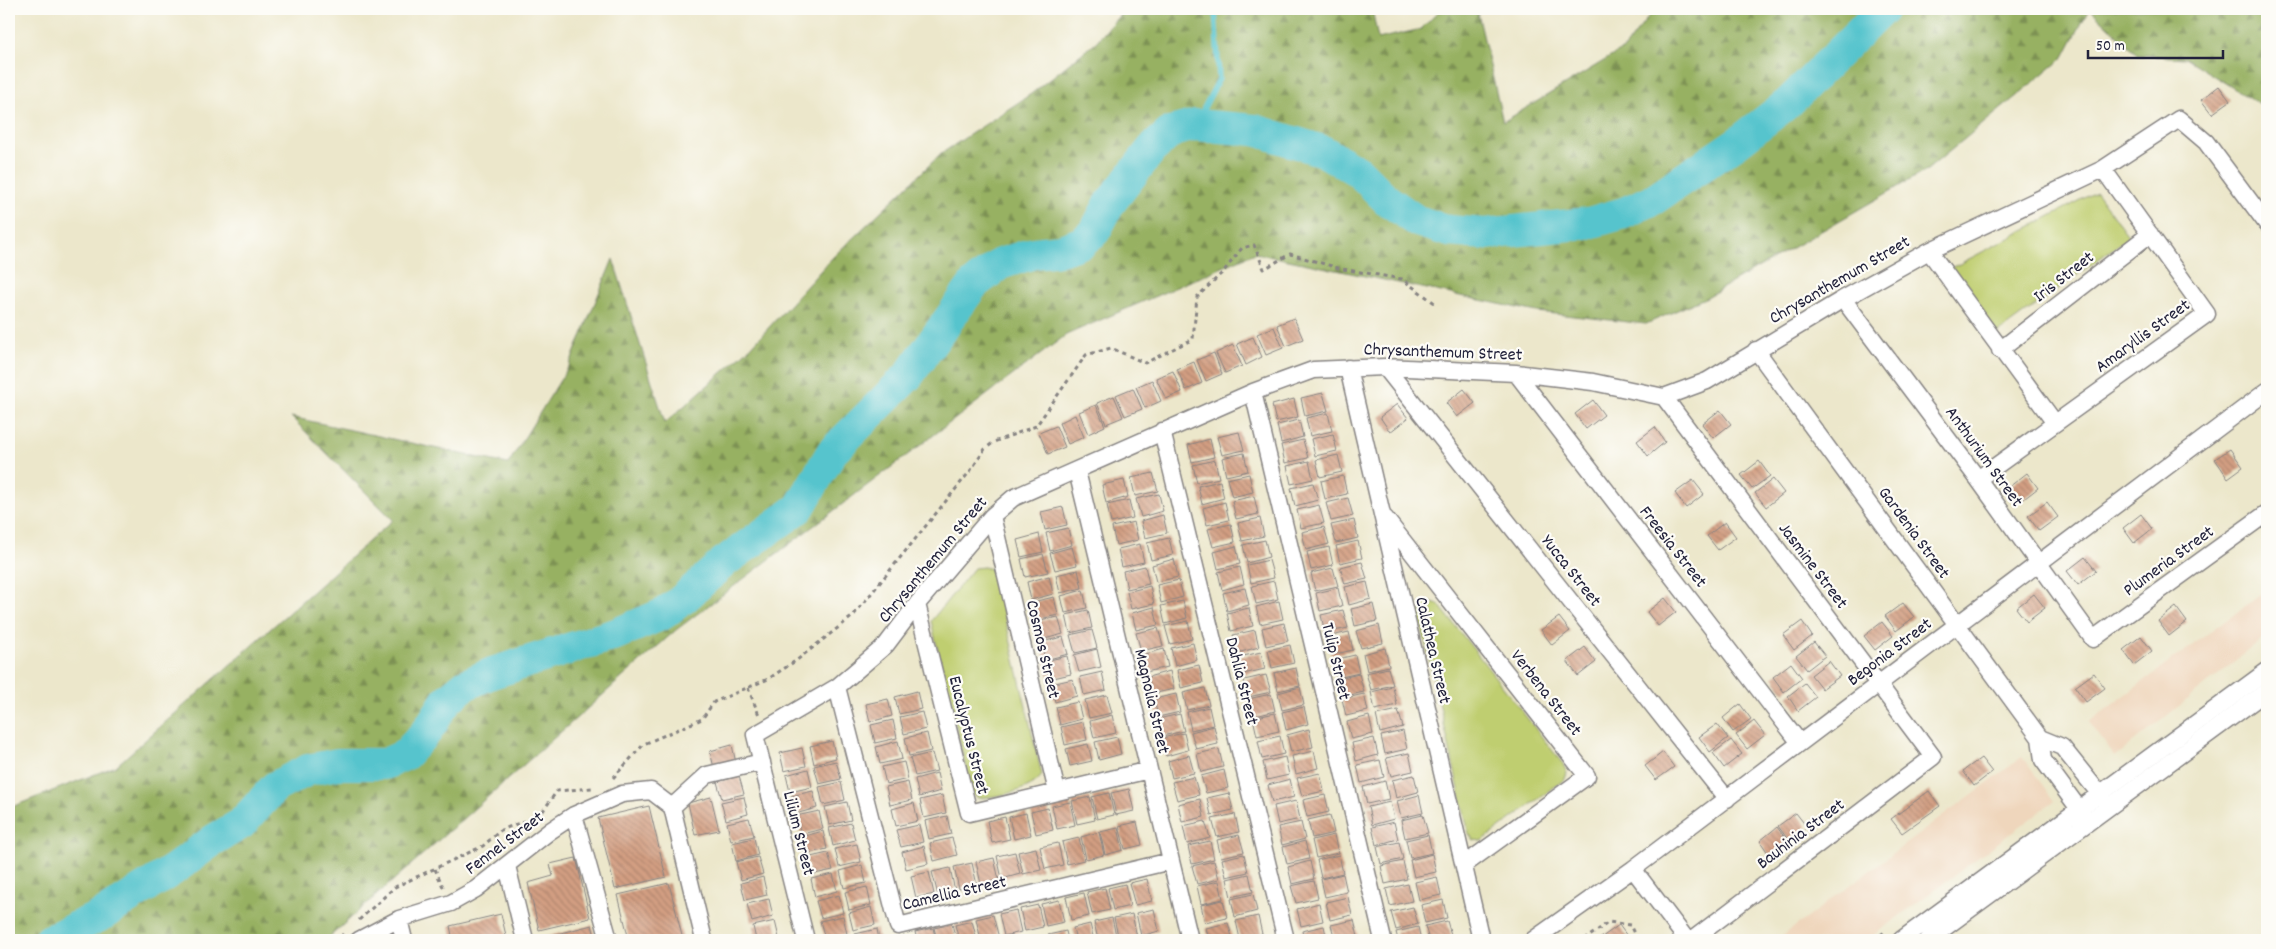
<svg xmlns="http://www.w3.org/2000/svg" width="2276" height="949" font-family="Dekko,sans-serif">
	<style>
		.built { fill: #efd6bc }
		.grass { fill: #bfce70; stroke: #707856 }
		.forest { fill: url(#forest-firs); stroke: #5c6a4e }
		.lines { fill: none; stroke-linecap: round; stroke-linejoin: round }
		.stream { stroke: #57c4cd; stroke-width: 5.5 }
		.river { stroke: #57c4cd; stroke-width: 32 }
		.building { fill: url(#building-back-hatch) }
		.minor-casing { stroke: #878483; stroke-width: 19 }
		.path { stroke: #878483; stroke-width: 3; stroke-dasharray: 4 4; stroke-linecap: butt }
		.minor { stroke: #fff; stroke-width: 16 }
		.labels { text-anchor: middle; stroke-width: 4.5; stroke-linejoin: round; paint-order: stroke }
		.street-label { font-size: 18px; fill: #22223b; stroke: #fdfcf7 }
	</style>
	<defs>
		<pattern id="forest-firs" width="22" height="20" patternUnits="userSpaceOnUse" patternTransform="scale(1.25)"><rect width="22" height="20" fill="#97b162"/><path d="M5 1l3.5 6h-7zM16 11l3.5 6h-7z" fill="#7b9052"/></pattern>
		<pattern id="building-back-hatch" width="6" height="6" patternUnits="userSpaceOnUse" patternTransform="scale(1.25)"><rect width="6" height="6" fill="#d39f82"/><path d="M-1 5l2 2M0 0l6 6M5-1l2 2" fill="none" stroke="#ab816c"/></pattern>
	</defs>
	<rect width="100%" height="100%" fill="#fdfcf7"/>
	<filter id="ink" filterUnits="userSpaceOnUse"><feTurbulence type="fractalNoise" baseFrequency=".02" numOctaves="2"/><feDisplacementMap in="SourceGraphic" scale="10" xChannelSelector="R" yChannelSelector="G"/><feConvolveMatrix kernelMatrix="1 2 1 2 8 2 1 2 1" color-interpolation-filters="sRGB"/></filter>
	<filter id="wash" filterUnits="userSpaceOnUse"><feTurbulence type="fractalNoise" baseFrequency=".0096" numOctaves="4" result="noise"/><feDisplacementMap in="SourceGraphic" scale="20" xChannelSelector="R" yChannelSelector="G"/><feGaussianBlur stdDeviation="1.12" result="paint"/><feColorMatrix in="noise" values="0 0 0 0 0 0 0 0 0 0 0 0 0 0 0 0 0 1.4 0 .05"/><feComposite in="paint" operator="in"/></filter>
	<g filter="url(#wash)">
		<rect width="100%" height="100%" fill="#ece7cb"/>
		<path class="built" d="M2267,590V636L2115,757L2089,722Z
			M2022,757L2054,801L1867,940H1777Z"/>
		<path class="grass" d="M2096,192L2129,237L1996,334L1950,269Z
			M984,567L991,569L995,575L1042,775C1032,791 997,797 978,798L972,794L931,621L974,568Z
			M1429,602L1439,605L1563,764L1567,773L1565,779L1482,841L1474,840L1469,834L1419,614L1423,606Z"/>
		<path class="forest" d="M1125,9H1372L1378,39L1421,29L1441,9H1477L1503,122L1625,48L1654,9H2089L2064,57L1927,170L1707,297L1646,324L1537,312L1255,253L1066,335L676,630L326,940H9V808L116,766L393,520L291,417L508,464L569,366L613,259L665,423L751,347L833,257L942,153L1031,94L1096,42Z
			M2090,9H2267V109L2185,58L2138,55Z"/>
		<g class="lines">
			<path class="stream" d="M1195,125L1219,79L1215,9"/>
			<path class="river" d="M50,940L102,915L173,870L215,839L241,824L275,787L308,770L338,764H385L405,755L427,731L447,700L465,685L492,673L616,634L663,614L683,599L724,562L799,508L832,452L908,376L974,284L1000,264L1034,253L1061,250L1083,242L1095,231L1110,203L1152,149L1171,132L1195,125L1255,130L1323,151L1359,172L1387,200L1417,221L1449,231L1485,234L1589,223L1624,213L1654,199L1738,142L1788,103L1883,9"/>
		</g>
		<g id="blocks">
			<path class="building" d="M2219,86L2230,101L2212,114L2201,100Z
				M1294,318L1303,339L1286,346L1277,325Z
				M1274,327L1283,348L1266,355L1257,334Z
				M1253,337L1262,357L1246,365L1237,344Z
				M1233,345L1242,366L1225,373L1216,353Z
				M1214,353L1222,374L1206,381L1197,360Z
				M1194,362L1202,383L1186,390L1177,369Z
				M1173,371L1182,392L1166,399L1156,378Z
				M1152,380L1161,401L1145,408L1136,387Z
				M1133,388L1142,409L1125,416L1116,395Z
				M1464,389L1475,403L1457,417L1446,403Z
				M1323,393L1328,411L1305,416L1301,398Z
				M1114,396L1123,417L1106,424L1097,403Z
				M1294,399L1298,417L1276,422L1272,405Z
				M1593,400L1604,415L1586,429L1575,414Z
				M1397,404L1408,418L1390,432L1380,417Z
				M1096,405L1105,426L1088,434L1079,412Z
				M1720,410L1731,424L1713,438L1702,424Z
				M1328,413L1332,431L1310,436L1306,418Z
				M1075,415L1084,437L1068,444L1059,423Z
				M1299,420L1303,437L1281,443L1277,425Z
				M1056,426L1065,447L1048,454L1039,433Z
				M1655,427L1665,442L1648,456L1637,441Z
				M1239,432L1244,450L1222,455L1217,437Z
				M1333,434L1337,451L1315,456L1311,439Z
				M1210,439L1214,457L1192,462L1188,445Z
				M1303,440L1308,458L1285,463L1281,445Z
				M2230,449L2243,467L2228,478L2215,459Z
				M1244,453L1248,471L1226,476L1222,458Z
				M1338,455L1342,472L1320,477L1316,460Z
				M1215,460L1219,478L1197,483L1193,465Z
				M1309,461L1313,479L1291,484L1287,466Z
				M1759,461L1770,476L1752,489L1741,475Z
				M1153,473L1158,491L1135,496L1131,478Z
				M2027,473L2038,488L2020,502L2009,487Z
				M1249,474L1253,492L1232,497L1227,479Z
				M1343,476L1347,494L1325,499L1321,481Z
				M1773,479L1784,493L1766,507L1755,493Z
				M1124,480L1128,497L1106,503L1102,485Z
				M1693,480L1704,494L1686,508L1675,493Z
				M1220,481L1224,498L1202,504L1198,486Z
				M1313,483L1318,500L1295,506L1291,488Z
				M1159,494L1163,511L1141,517L1136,499Z
				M1254,496L1258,514L1236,519L1232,501Z
				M1348,498L1353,516L1331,521L1326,503Z
				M1129,500L1133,518L1111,523L1107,505Z
				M1225,502L1229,520L1207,525L1203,508Z
				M2047,502L2058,517L2039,531L2028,516Z
				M1319,505L1324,523L1301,528L1297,510Z
				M1063,507L1067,525L1045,530L1041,512Z
				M2141,514L2152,529L2134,543L2123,528Z
				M1163,515L1167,533L1145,538L1141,521Z
				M1260,518L1264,536L1242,541L1238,523Z
				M1354,520L1358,538L1336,543L1331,525Z
				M1134,522L1138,540L1116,545L1112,527Z
				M1725,522L1736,537L1718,550L1707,536Z
				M1231,524L1235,542L1213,547L1208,529Z
				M1324,527L1329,544L1306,550L1302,532Z
				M1068,528L1072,545L1050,551L1046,533Z
				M1039,534L1043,552L1021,557L1017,540Z
				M1169,538L1173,555L1151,560L1147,543Z
				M1265,540L1269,557L1247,563L1243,545Z
				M1358,541L1362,558L1340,563L1336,546Z
				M1140,544L1144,562L1122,567L1118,549Z
				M1236,546L1240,564L1218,569L1214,552Z
				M1072,547L1077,565L1055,570L1050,553Z
				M1329,547L1333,565L1311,570L1307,552Z
				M1043,554L1048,572L1025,577L1021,559Z
				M2085,557L2096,571L2078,585L2067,571Z
				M1174,559L1178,577L1156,582L1152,565Z
				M1269,560L1274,578L1251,583L1247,565Z
				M1362,562L1367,579L1345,584L1340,567Z
				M1145,566L1149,584L1127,589L1123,571Z
				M1240,567L1244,584L1222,590L1218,572Z
				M1333,568L1338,586L1315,591L1311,573Z
				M1078,570L1082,588L1060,593L1056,575Z
				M1049,576L1053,594L1031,600L1027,582Z
				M1179,580L1183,597L1161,603L1157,585Z
				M1274,581L1278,599L1256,604L1252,586Z
				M1367,582L1371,599L1349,605L1345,587Z
				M1150,586L1154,604L1131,609L1127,592Z
				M1245,588L1249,605L1227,611L1223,593Z
				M1338,588L1342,606L1320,611L1316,593Z
				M1083,590L1087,608L1065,613L1061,596Z
				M2034,594L2045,608L2027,622L2016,608Z
				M1054,597L1058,615L1036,620L1032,602Z
				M1665,598L1676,612L1658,626L1647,612Z
				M1183,601L1187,618L1165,624L1161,606Z
				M1279,601L1283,619L1260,624L1256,607Z
				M1903,603L1914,617L1896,631L1885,616Z
				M1373,604L1377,621L1355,626L1351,609Z
				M1154,607L1158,625L1136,630L1132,613Z
				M2176,607L2187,622L2169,636L2158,621Z
				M1249,608L1253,626L1231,631L1227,613Z
				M1088,610L1092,628L1070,633L1066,615Z
				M1343,610L1348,628L1325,633L1321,615Z
				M1058,617L1063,634L1041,640L1036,622Z
				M1559,617L1570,631L1552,645L1541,630Z
				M1188,621L1192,639L1170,644L1165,626Z
				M1802,621L1812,636L1794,650L1783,635Z
				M1882,622L1893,636L1875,650L1864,636Z
				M1284,623L1288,641L1266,646L1262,628Z
				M1379,625L1383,643L1361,648L1356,631Z
				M1158,628L1163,646L1141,651L1136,633Z
				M1092,630L1097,648L1075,653L1070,635Z
				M1255,630L1259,647L1237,653L1233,635Z
				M1349,632L1353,650L1331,655L1327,637Z
				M2141,636L2152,651L2134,665L2123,650Z
				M1063,637L1068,654L1045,660L1041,642Z
				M1814,642L1825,656L1807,670L1796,656Z
				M1193,643L1197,660L1175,666L1171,648Z
				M1290,645L1294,663L1272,668L1268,650Z
				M1585,647L1596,662L1578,676L1567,661Z
				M1385,648L1389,666L1367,671L1363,654Z
				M1097,649L1101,667L1079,672L1074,655Z
				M1164,649L1168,667L1146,672L1142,655Z
				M1261,652L1265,669L1243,674L1239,657Z
				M1355,655L1359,673L1337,678L1333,660Z
				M1067,656L1071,674L1049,679L1045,661Z
				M1829,661L1840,676L1822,689L1811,675Z
				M1791,663L1802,678L1784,692L1773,677Z
				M1199,665L1203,683L1181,688L1177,670Z
				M1296,668L1300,686L1278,691L1274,673Z
				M1388,668L1393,685L1371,690L1366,673Z
				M1170,671L1174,689L1152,694L1148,677Z
				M1102,672L1106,690L1084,695L1080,677Z
				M2094,673L2105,688L2086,702L2075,687Z
				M1359,674L1364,692L1341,697L1337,679Z
				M1266,675L1271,692L1248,697L1244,680Z
				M1073,679L1077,696L1055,702L1051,684Z
				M1805,683L1816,697L1798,711L1788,696Z
				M1300,687L1304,705L1282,710L1278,693Z
				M1393,687L1397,705L1375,710L1371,692Z
				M1205,688L1209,705L1187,710L1183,693Z
				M917,691L921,709L899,714L895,697Z
				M1176,694L1180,712L1158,717L1154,699Z
				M1271,694L1275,711L1252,717L1248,699Z
				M1364,694L1368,711L1346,716L1342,699Z
				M1107,695L1112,713L1089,718L1085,700Z
				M888,699L892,716L870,722L866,704Z
				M1078,702L1082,719L1060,725L1056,707Z
				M1740,704L1751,719L1733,732L1723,718Z
				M1209,707L1213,725L1191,730L1187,712Z
				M1304,707L1308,724L1286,730L1282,712Z
				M1398,710L1403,727L1380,733L1376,715Z
				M922,712L926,729L904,734L900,717Z
				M1275,713L1279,731L1257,736L1253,718Z
				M1180,714L1184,731L1162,736L1158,719Z
				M1112,715L1116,733L1094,738L1090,721Z
				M1369,716L1373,734L1351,739L1347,722Z
				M893,720L897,738L875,743L871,725Z
				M1754,721L1765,735L1747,749L1736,735Z
				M1083,722L1087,740L1065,745L1061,727Z
				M1717,724L1728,738L1710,752L1699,737Z
				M1214,726L1218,744L1196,749L1191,732Z
				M1309,729L1313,747L1291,752L1287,735Z
				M1403,731L1407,749L1385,754L1381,736Z
				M927,733L931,751L909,756L905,738Z
				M1184,733L1188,750L1166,756L1162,738Z
				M1280,736L1284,754L1262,759L1258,741Z
				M1117,737L1121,754L1099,760L1095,742Z
				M1374,738L1378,755L1356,761L1352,743Z
				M1731,740L1742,754L1724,768L1713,753Z
				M832,741L836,758L814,764L810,746Z
				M898,741L902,759L880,764L876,747Z
				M1088,744L1092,761L1070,766L1066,749Z
				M732,745L736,763L714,768L710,751Z
				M802,748L806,766L784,771L780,753Z
				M1219,749L1223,767L1201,772L1197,754Z
				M1314,751L1318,768L1296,774L1292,756Z
				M1663,752L1674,767L1656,780L1645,766Z
				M932,753L937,771L915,776L910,758Z
				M1409,753L1413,771L1391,776L1386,758Z
				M1189,755L1194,773L1172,778L1168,761Z
				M1285,757L1289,775L1267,780L1263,762Z
				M1981,758L1992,772L1974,786L1963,771Z
				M1380,760L1384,777L1361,783L1357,765Z
				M836,761L841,779L819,784L814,766Z
				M904,762L908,779L886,784L882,767Z
				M808,769L812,787L790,792L786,775Z
				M1224,770L1228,788L1206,793L1201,776Z
				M937,773L941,791L919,797L915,779Z
				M1320,773L1324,791L1302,796L1297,778Z
				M1414,775L1418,792L1396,798L1392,780Z
				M739,776L744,794L722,799L717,782Z
				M1194,777L1199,795L1177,800L1172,782Z
				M1290,779L1294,797L1272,802L1268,785Z
				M1385,781L1389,799L1367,804L1363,787Z
				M841,782L845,800L823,805L819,787Z
				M908,782L912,800L890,805L886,787Z
				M1129,789L1134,811L1116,815L1111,793Z
				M813,791L817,808L795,814L791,796Z
				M1929,791L1940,806L1902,833L1891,819Z
				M1109,793L1114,815L1097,819L1092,797Z
				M1229,793L1233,810L1211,815L1207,798Z
				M942,795L946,813L924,818L920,800Z
				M1325,795L1329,812L1307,817L1303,800Z
				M1419,795L1423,813L1401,818L1397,801Z
				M711,797L719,830L695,835L688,803Z
				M744,797L748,814L726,820L721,802Z
				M1090,797L1095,820L1077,824L1072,801Z
				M1200,799L1204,817L1182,822L1178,804Z
				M1296,801L1300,819L1278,824L1274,806Z
				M847,802L851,820L829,825L825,807Z
				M1070,802L1075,825L1057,829L1052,806Z
				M1390,802L1394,819L1372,825L1368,807Z
				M914,803L918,821L896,826L892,809Z
				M649,806L666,877L615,889L598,818Z
				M1048,808L1053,830L1036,834L1031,812Z
				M819,811L823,829L801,834L796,816Z
				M1026,813L1031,835L1014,839L1009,817Z
				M1796,813L1807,827L1789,841L1778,826Z
				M1235,814L1239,832L1217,837L1212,819Z
				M1330,815L1334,833L1312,838L1308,820Z
				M1423,815L1428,833L1405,838L1401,820Z
				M947,816L951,834L929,839L925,821Z
				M1005,817L1010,839L992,843L987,821Z
				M749,818L754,836L731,841L727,823Z
				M1205,821L1210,838L1187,844L1183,826Z
				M1137,822L1142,845L1125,849L1119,826Z
				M1301,822L1305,839L1282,845L1278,827Z
				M1394,822L1398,839L1376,845L1372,827Z
				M851,823L855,840L833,846L829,828Z
				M919,825L923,842L901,847L896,830Z
				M1777,827L1788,842L1770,856L1760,841Z
				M1118,828L1123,850L1105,855L1100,832Z
				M823,831L827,849L805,854L801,837Z
				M1099,832L1104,855L1086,859L1081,837Z
				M1239,835L1244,852L1221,857L1217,840Z
				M1334,835L1338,853L1316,858L1312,840Z
				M1428,835L1432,853L1410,858L1406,840Z
				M754,838L758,855L736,861L732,843Z
				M952,838L957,855L934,861L930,843Z
				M1079,838L1084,860L1067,864L1062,842Z
				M1210,841L1214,859L1192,864L1188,846Z
				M1305,841L1309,859L1287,864L1283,847Z
				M1399,842L1403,859L1381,864L1377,847Z
				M1058,843L1063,865L1045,869L1040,847Z
				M857,844L861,862L839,867L835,849Z
				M924,846L928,864L906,869L902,852Z
				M1036,848L1041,870L1023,874L1018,852Z
				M1015,852L1020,874L1002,879L997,856Z
				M828,853L833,870L810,875L806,858Z
				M1244,854L1248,872L1226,877L1222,859Z
				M1432,854L1436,872L1414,877L1410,860Z
				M1339,855L1343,873L1321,878L1317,860Z
				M758,857L763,874L741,880L736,862Z
				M576,858L590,918L539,930L528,883L553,876L550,864Z
				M994,858L999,880L981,884L976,862Z
				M1214,861L1219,879L1197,884L1192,866Z
				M1310,861L1314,879L1292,884L1288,867Z
				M1403,861L1407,879L1385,884L1381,866Z
				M972,863L977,885L959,889L954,867Z
				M862,865L866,883L844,888L840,871Z
				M950,868L955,891L938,895L932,872Z
				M929,872L934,894L916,898L911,876Z
				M833,874L837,891L815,897L811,879Z
				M1249,874L1253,892L1231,897L1227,879Z
				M1343,874L1347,892L1325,897L1321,879Z
				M763,877L767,895L745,900L741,883Z
				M1437,877L1441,895L1419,900L1415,882Z
				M1147,879L1152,901L1135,905L1129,883Z
				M1219,881L1223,899L1201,904L1197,886Z
				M1314,881L1318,898L1296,903L1291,886Z
				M669,883L683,940H629L618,895Z
				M1125,884L1130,906L1113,910L1108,888Z
				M1408,884L1412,901L1390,906L1386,889Z
				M867,887L871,905L849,910L845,892Z
				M1105,888L1110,910L1092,914L1087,892Z
				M1084,893L1089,916L1071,920L1066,897Z
				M1253,894L1257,911L1235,917L1231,899Z
				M839,895L843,913L821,918L816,901Z
				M1348,897L1352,915L1330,920L1326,902Z
				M769,899L773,916L752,922L747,904Z
				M1059,900L1064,922L1046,926L1041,904Z
				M1223,900L1227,918L1205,923L1201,905Z
				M1443,900L1447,918L1425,923L1421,905Z
				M1319,903L1323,921L1301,926L1297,909Z
				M1038,905L1043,927L1025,931L1020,909Z
				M871,907L875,925L853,930L849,913Z
				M1413,907L1418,924L1396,930L1391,912Z
				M1154,909L1159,931L1141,936L1136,913Z
				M1016,910L1021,932L1004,936L999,914Z
				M501,914L507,940H453L450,926Z
				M1132,914L1137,937L1119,940L1114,918Z
				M993,915L999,938L981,940L976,919Z
				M843,916L847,934L825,939L820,921Z
				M1258,916L1262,934L1240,939L1236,921Z
				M1112,918L1117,940H1098L1094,922Z
				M1354,920L1358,937L1335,940L1331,925Z
				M775,921L779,938L756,940L753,926Z
				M972,921L977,940H959L955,925Z
				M1447,921L1452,938L1429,940L1425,926Z
				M1228,923L1233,940H1209L1206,928Z
				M952,924L956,940H937L934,928Z
				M1090,924L1094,940H1076L1073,928Z
				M592,925L596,940H542L541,938Z
				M1619,925L1630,940H1598Z
				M1324,926L1327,940H1304L1302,931Z
				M1418,927L1421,940H1398L1396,932Z
				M933,928L936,940H917L915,932Z
				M877,929L879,940H856L855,934Z
				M1066,931L1068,940H1049L1048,935Z
				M1047,936L1048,940H1030V939Z"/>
		</g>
	</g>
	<g filter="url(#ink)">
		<use href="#blocks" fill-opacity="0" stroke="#878483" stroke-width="1"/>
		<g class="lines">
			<g class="minor-casing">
				<path id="minor" d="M1929,251L2055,423
					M1843,299L1978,479L2093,639L2267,513
					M1756,350L2040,738
					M2000,350L2150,234
					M1385,367L1727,799
					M1348,368L1481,940
					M1516,373L1800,743
					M1253,392L1383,940
					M1664,397L1933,757L1692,940
					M1162,431L1286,940
					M1077,471L1190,940
					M1978,479L2207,314L2103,169
					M992,516L1057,792
					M1385,518L1587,776L1464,865
					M917,604L969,813L1149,770
					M837,687L898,926L1171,861
					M672,807L704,940
					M672,807L707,775L762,762
					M574,815L609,940
					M2085,817L2043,760L2040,738L2062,747L2107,803
					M507,866L525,940
					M1633,869L1687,940
					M399,919L404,940
					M359,940L399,919L451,903L476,889L550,831L574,815L622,794L651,791L672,807
					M806,940L755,735L837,687L886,645L917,604L992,516L1013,498L1253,392L1313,370L1385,367L1516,373L1593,382L1664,397L1707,381L1843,299L1929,251L2103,169L2179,119L2206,142L2267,224
					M1533,940L1633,869L2267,391
					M1901,940L2267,671
					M1928,940L2267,691"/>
			</g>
			<path class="path" d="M748,688L759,715
				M613,778L644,744L702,719L714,702L768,679L797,660L853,616L971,470L985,449L994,442L1036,426L1086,355L1111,348L1145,363L1193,339L1197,297L1223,272L1242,248L1254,245L1264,269L1290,254L1342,269L1402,279L1436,304
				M435,869L444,889
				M359,920L395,887L483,846L501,830L540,815L557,791L592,788
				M336,940L343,934
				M1584,940L1609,922L1630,925L1637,940
				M1874,940L1886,931"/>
			<use href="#minor" class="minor"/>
		</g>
	</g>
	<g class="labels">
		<g class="street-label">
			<text transform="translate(2063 276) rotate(-38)" y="6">Iris Street</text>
			<text transform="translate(1839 279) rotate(-30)" y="6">Chrysanthemum Street</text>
			<text transform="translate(2142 335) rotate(-36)" y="6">Amaryllis Street</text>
			<text transform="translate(1443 351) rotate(2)" y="6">Chrysanthemum Street</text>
			<text transform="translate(1985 456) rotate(54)" y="6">Anthurium Street</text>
			<text transform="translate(1915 532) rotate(54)" y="6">Gardenia Street</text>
			<text transform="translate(1674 546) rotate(52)" y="6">Freesia Street</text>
			<text transform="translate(932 559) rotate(-50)" y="6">Chrysanthemum Street</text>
			<text transform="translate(2168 560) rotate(-36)" y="6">Plumeria Street</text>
			<text transform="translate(1814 565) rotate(53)" y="6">Jasmine Street</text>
			<text transform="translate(1572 570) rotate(52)" y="6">Yucca Street</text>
			<text transform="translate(1044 649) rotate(77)" y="6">Cosmos Street</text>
			<text transform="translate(1434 650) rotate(77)" y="6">Calathea Street</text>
			<text transform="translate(1889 651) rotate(-37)" y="6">Begonia Street</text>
			<text transform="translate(1337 661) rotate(77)" y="6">Tulip Street</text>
			<text transform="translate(1243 681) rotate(76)" y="6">Dahlia Street</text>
			<text transform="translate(1547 692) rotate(52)" y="6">Verbena Street</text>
			<text transform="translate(1153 701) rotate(77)" y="6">Magnolia Street</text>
			<text transform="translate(970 735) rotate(76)" y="6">Eucalyptus Street</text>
			<text transform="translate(800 833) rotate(76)" y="6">Lilium Street</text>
			<text transform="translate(1800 833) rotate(-37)" y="6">Bauhinia Street</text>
			<text transform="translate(504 842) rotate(-37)" y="6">Fennel Street</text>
			<text transform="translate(954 892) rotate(-13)" y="6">Camellia Street</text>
		</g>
	</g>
	<rect width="2276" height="949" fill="none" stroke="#fdfcf7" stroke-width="30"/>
	<path d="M2088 50v8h135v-8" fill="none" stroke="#22223b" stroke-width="2.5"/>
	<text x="2096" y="50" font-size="15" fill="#22223b" stroke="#fdfcf7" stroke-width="4" paint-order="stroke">50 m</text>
</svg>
